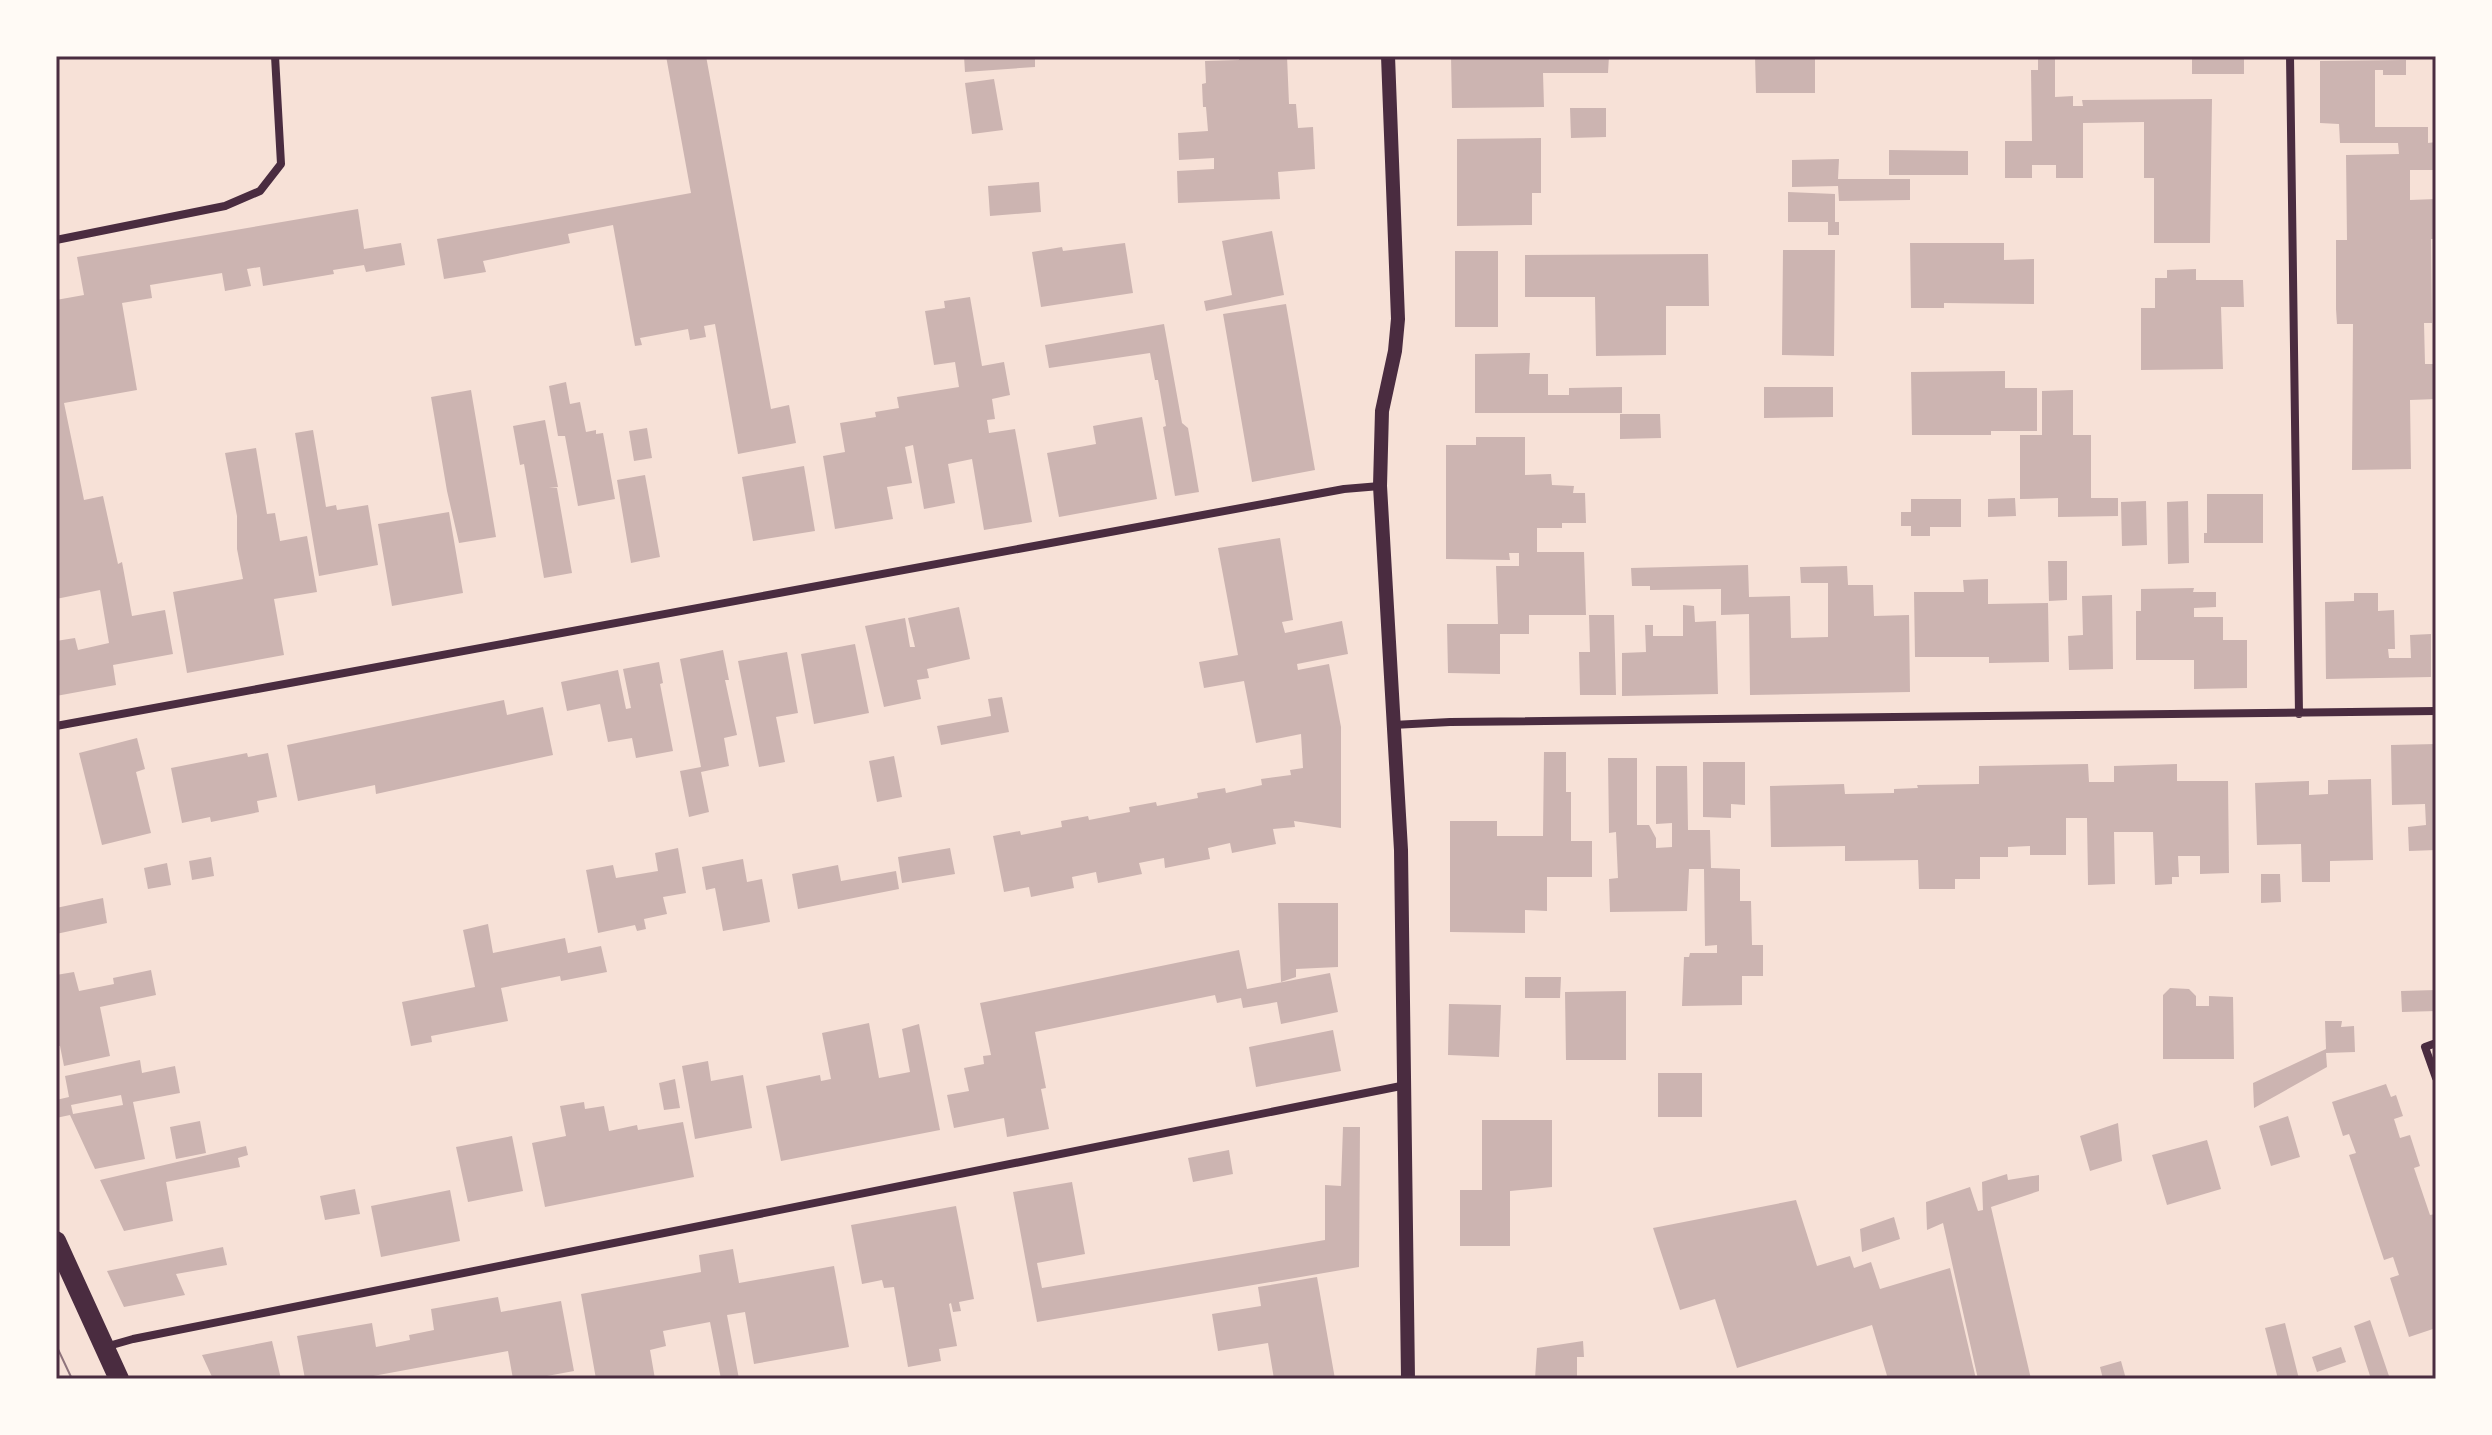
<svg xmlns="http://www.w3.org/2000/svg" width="2492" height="1435" font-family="'Space Grotesk',sans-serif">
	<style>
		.building { fill: #ccb4b1; fill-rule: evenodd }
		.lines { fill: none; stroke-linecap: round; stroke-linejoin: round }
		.minor { stroke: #4a2c40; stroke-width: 8 }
		.tertiary { stroke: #4a2c40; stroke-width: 14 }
		.primary { stroke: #4a2c40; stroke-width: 20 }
		.tram { stroke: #8f747c; stroke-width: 2 }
		.neatline { fill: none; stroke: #4a2c40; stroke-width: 3 }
	</style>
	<rect width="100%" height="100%" fill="#f7e1d7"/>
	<path class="building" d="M666,56H706L771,409L789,405L796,443L738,454L715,324L704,326L706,337L690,340L688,329L640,338L642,345L635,346L613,225L568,234L570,243L483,261L486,272L444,279L437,239L691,193Z
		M964,56H1035V67L965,72Z
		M1239,56H1287L1289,104H1296L1298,128L1313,127L1315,169L1278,172L1280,199L1178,203L1177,171L1214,169V158L1179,160L1178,133L1208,131L1206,107H1203L1202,84L1206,83L1205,61L1239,60Z
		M1451,56H1609L1608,73H1543L1544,107L1452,108Z
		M1755,56H1815V93H1756Z
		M2038,56H2055V97L2073,96V106H2083L2082,100L2212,99L2210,243H2154V178H2144V122L2083,123V178H2056V165H2032V178H2005V141H2032L2031,70H2038Z
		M2192,56H2244V74H2192Z
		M2406,60V75H2383V70H2375V127H2428V143L2436,142V170H2410V200L2436,199V239H2431L2432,323H2424L2425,364H2436V399L2410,400L2411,469L2352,470L2353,324H2337L2336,309V240H2347L2346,155L2399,154L2398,143H2340L2339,124L2320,123V61Z
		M994,79L1003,130L972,134L965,83Z
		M1570,108H1606V137L1571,138Z
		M1541,138V193H1532V225L1457,226V139Z
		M1889,150L1968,151V175H1889Z
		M1839,159L1838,179H1910V200L1839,201L1838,186L1792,187V160Z
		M1039,182L1041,212L990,216L988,186Z
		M1788,192L1835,194V222H1839V235H1828V222H1788Z
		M358,209L364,249L401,243L405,265L366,272L364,265L333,270L334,274L263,286L260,267L247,269L251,286L225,291L222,273L150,285L152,298L122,303L137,390L64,403L84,500L103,496L118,564L122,562L132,616L165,610L173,654L113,665L116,685L56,696V641L75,638L78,650L109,643L100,590L56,599V300L84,295L77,257Z
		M1272,231L1284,295L1206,311L1204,301L1232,295L1222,241Z
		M1125,243L1133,293L1041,307L1032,252L1062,247L1063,251Z
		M1910,243H2004V260L2034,259V304L1944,303V308H1911Z
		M1783,250H1835L1834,356L1782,355Z
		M1455,251H1498V327H1455Z
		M1708,254L1709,306H1666V355L1596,356L1595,297H1525V255Z
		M2196,269V280H2243L2244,307H2221L2223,369L2141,370V308H2155V278H2167V270Z
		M970,297L982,366L1004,362L1010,395L992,399L995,419L987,420L989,433L1015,429L1032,522L984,530L972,459L948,464L955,503L924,509L913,445L905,447L912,483L887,487L893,519L835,529L823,456L845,452L840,423L876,417L875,412L899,408L897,397L959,387L955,362L934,365L925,311L945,308L944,301Z
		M1286,304L1315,470L1252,482L1223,314Z
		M1164,324L1182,423L1188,428L1199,492L1175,496L1163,427L1166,426L1158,380H1155L1150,353L1049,368L1045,345Z
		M1530,353L1529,374H1548V395H1569V388L1622,387V413H1475V354Z
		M2005,371V388H2037V431H1991V435H1912L1911,372Z
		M566,382L570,404L580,402L586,432L596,430V434L603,433L615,499L578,506L565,436H558L549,386Z
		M1764,387H1833V417L1764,418Z
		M471,390L496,537L459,543L447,491L431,397Z
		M2073,390V435H2091V498H2118V516L2058,517V498L2020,499V435H2042V391Z
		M1620,414H1660L1661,438L1620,439Z
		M1142,417L1157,499L1059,517L1047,453L1096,444L1093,426Z
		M545,420L558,487L549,488H557L572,573L544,578L524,464L520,465L513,426Z
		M647,428L652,458L634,461L629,431Z
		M313,430L326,507L336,505L337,510L368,505L378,565L319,576L295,433Z
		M1476,437H1525V475L1551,474L1552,485L1574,486L1573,493H1585L1586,523H1562V528H1537V552H1584L1586,615H1529V634H1500V674L1448,673L1447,624H1498L1496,566H1519V553H1509L1510,560L1446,559V445H1476Z
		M256,448L267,514L275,513L280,541L307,536L317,592L274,599L284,655L187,673L173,592L243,579L237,549V516L225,453Z
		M804,466L815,531L753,541L742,477Z
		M645,475L660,557L631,563L617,480Z
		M2207,494H2263V543H2204V533H2207Z
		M2015,498L2016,516L1988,517V499Z
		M1911,499H1961V527H1930V536H1911V526H1901V512H1911Z
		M2146,501L2147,545L2122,546L2121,502Z
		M2188,501L2189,563L2168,564L2167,502Z
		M449,512L463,593L392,606L378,524Z
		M1280,538L1293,620L1282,622L1285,633L1342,621L1348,654L1297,664L1298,670L1329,664L1341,727V828L1294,821L1295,827L1273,829L1276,844L1232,853L1230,843L1208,848L1210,859L1165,868L1164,858L1139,863L1142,874L1098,883L1096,872L1072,877L1074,888L1031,897L1029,887L1004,892L993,836L1020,831L1021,835L1062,827L1061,821L1088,816L1089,820L1130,812L1129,807L1156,802L1157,806L1198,798L1197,793L1225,788L1226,793L1262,785L1261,779L1291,775L1290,770L1303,768L1301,734L1256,743L1244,681L1204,688L1199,662L1238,655L1218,548Z
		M2048,561H2067V600L2049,601Z
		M1748,565L1749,597L1790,596L1791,638L1828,637V583H1801L1800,567L1847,566L1848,585H1873L1874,616L1909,615L1910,692L1750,695L1749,614L1721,615V589L1650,590V586H1632L1631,568Z
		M1988,579V604L2048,603L2049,662L1989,663V657H1915L1914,592H1964L1963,580Z
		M2194,588L2193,592H2216V607L2194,608V617H2223V640H2247V688L2194,689V660H2136V611H2141V589Z
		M2354,593H2378V611L2394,610L2395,649H2388L2389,658H2411L2410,635L2431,634V677L2326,679L2325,602L2354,601Z
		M2112,595L2113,669L2069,670L2068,636L2083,635L2082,596Z
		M1683,605L1694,606L1695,622L1716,621L1718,694L1622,696V653L1646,652L1645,625H1653V636H1683Z
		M959,607L970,659L927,669L929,678L917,680L921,699L884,707L865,626L905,618L910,647H915L908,618Z
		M1589,615H1614L1616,695H1580L1579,652H1590Z
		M855,644L869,713L814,724L801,654Z
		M723,650L729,680H725L737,735L724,738L729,766L701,772L709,812L689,817L680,771L701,767L680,659Z
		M787,652L798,713L776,717L785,762L759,767L738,661Z
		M659,662L663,683L660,684L673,751L636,758L632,738L608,742L600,704L567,711L561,682L618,670L626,709L631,708L623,669Z
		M1002,697L1009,732L941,745L937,726L991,716L988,699Z
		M504,700L507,715L543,707L553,755L376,794L375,785L298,801L287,745Z
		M137,738L145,769L136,772L151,833L102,845L79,753Z
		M2436,744V850L2409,851L2408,827L2426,825L2425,804L2392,805L2391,745Z
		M1544,752H1566V792H1571V841H1592V877H1547V911L1525,910V933L1450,932V821H1497V836H1543Z
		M247,753L248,757L268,753L277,797L257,801L259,812L211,822L210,817L182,823L171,768Z
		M894,756L902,797L877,802L869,761Z
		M1608,758H1637V825H1649L1656,838V848L1672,847V823L1656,824V766H1687L1688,830H1710L1711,868L1740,869V901H1751L1752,945H1763V976H1742V1005L1682,1006L1684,957H1689L1690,953H1717V945L1705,946L1704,869H1689L1687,911L1610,912L1609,879L1618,878L1616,832L1609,833Z
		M1703,762H1745V805L1731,804V818L1703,817Z
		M2088,764L2089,782H2114V766L2177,764V781H2228L2229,873L2200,874V856H2178L2179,877H2172V884L2155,885L2153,832H2114L2115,884L2088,885L2087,818H2066V855H2030V846L2008,847V857H1980V879H1955V889H1919L1918,860L1845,861V846L1771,847L1770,786L1844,784L1845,794L1894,793V789L1918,788L1917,785L1979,784V766Z
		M2371,779L2373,860L2330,861V882H2302L2301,844L2257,845L2255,783L2309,781V795L2328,794V780Z
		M678,848L686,893L663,897L667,914L644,919L646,929L637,931L635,925L598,933L586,870L613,865L616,878L658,871L655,853Z
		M950,848L955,874L902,883L898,857Z
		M211,857L214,876L192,880L189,861Z
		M743,859L747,882L762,879L770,922L723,931L715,888L706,890L702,867Z
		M167,863L171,885L148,889L144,868Z
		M838,865L841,881L896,871L899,889L798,909L792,874Z
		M2261,874H2280L2281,902L2261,903Z
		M103,898L107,923L56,934V908Z
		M1278,903H1338V967L1296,969V977L1281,982Z
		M488,924L493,953L565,938L568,953L601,946L607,972L561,981L560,976L501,988L508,1021L431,1036L432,1042L411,1046L402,1002L475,987L463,930Z
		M1239,950L1247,989L1330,973L1338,1012L1281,1024L1277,1002L1243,1008L1241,998L1217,1003L1215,995L1035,1032L1046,1088L1041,1089L1049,1129L1007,1137L1004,1118L954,1128L947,1095L969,1091L964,1068L984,1064L983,1056L991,1055L980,1003Z
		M151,970L156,995L100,1007L110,1056L64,1066L60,1046H56V975L74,972L79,991L114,984L113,978Z
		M1525,977H1561L1560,998H1525Z
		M2170,988L2189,989L2196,996V1006H2209V996L2233,997L2234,1059H2163V995Z
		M2436,990V1011L2402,1012L2401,991Z
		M1626,991V1060H1566L1565,992Z
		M1449,1004L1501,1005L1499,1057L1448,1055Z
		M2325,1021H2342L2341,1027L2354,1026L2355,1052L2326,1053L2327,1067L2254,1108L2253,1083L2326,1049Z
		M869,1023L879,1078L910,1072L902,1029L919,1024L940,1130L781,1161L766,1086L820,1075L821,1081L831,1079L822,1033Z
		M1333,1030L1341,1071L1256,1087L1249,1047Z
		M140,1060L142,1073L175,1066L180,1093L133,1102L145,1159L95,1169L70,1115L56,1118V1100L69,1097L65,1076ZM121,1095L123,1105L73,1114L71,1105Z
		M708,1061L711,1081L743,1075L752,1128L695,1139L682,1066Z
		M1658,1073H1702V1117H1658Z
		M675,1079L680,1108L664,1110L659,1083Z
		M2386,1084L2391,1097L2396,1095L2403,1116L2394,1119L2400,1138L2410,1135L2420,1166L2414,1168L2430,1215L2435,1214L2436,1217V1243L2433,1244L2436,1254V1328L2409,1337L2390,1278L2399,1275L2393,1257L2384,1260L2349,1155L2356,1153L2349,1134L2343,1136L2332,1102Z
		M584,1102L585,1109L604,1106L609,1131L637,1125L638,1130L683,1122L694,1177L545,1207L532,1143L566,1136L560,1106Z
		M2288,1116L2300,1157L2271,1166L2259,1126Z
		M1482,1120H1552V1187L1510,1191V1246H1460V1190H1482Z
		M200,1121L206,1153L176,1159L170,1127Z
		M2118,1123L2122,1161L2090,1171L2080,1136Z
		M1343,1127H1360L1359,1267L1037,1322L1013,1192L1072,1182L1085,1254L1037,1263L1042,1288L1325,1240V1185L1341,1186Z
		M512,1136L523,1191L468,1202L456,1147Z
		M2207,1140L2221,1189L2167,1205L2152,1155Z
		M246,1146L248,1155L238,1158L240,1167L166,1182L173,1221L124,1231L100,1180Z
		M1229,1150L1233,1174L1193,1182L1188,1158Z
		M2007,1174L2008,1180L2039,1175V1191L1991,1207L2031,1379H1978L1943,1223L1927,1230L1926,1202L1970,1187L1978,1211L1983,1210L1982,1182Z
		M355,1189L360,1214L325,1220L320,1196Z
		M450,1190L460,1241L381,1257L371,1206Z
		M1796,1200L1817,1266L1850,1256L1854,1268L1871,1262L1880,1289L1950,1268L1976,1379H1888L1872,1325L1737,1368L1715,1299L1680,1310L1653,1228Z
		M956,1206L974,1299L959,1302L961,1311L953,1312L951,1303L949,1304L957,1346L939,1349L941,1361L908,1367L894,1287L884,1288L882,1280L862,1284L851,1225Z
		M1894,1217L1900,1239L1862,1252L1860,1229Z
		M223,1247L227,1265L176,1274L185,1295L124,1307L107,1271Z
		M733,1249L739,1283L834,1266L849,1347L754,1364L745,1312L727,1315L739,1379H721L710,1322L663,1331L666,1346L650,1350L655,1379H596L581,1294L701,1272L699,1255Z
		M1317,1277L1335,1379H1274L1268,1343L1218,1351L1212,1314L1261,1306L1258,1287Z
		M498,1297L501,1312L561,1301L574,1371L547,1376L548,1379H513L508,1351L357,1379H305L297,1336L372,1323L376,1347L410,1340L409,1335L434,1330L431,1309Z
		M2370,1320L2390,1379H2371L2354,1326Z
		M2285,1323L2299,1379H2278L2265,1328Z
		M272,1341L281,1379H213L202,1355Z
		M1583,1341L1584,1357H1577V1379H1535L1537,1348Z
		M2341,1347L2346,1362L2317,1372L2312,1357Z
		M2121,1361L2126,1379H2103L2100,1367Z"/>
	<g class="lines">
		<path class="minor" d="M2290,56L2299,714
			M56,240L225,206L260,191L281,164L275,56
			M1393,725L1450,722L2436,711
			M56,726L1344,489L1380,486
			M2436,1043L2425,1047L2436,1078
			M105,1347L133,1339L1406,1085"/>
		<path class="tertiary" d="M1388,56L1398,319L1395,351L1382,411L1380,486L1401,850L1408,1379"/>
		<path class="primary" d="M56,1241L119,1379"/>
		<path class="tram" d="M56,1345L72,1379"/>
	</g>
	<rect width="2492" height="1435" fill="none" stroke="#fffaf5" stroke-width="116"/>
	<rect x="58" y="58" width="2376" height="1319" class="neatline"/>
</svg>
